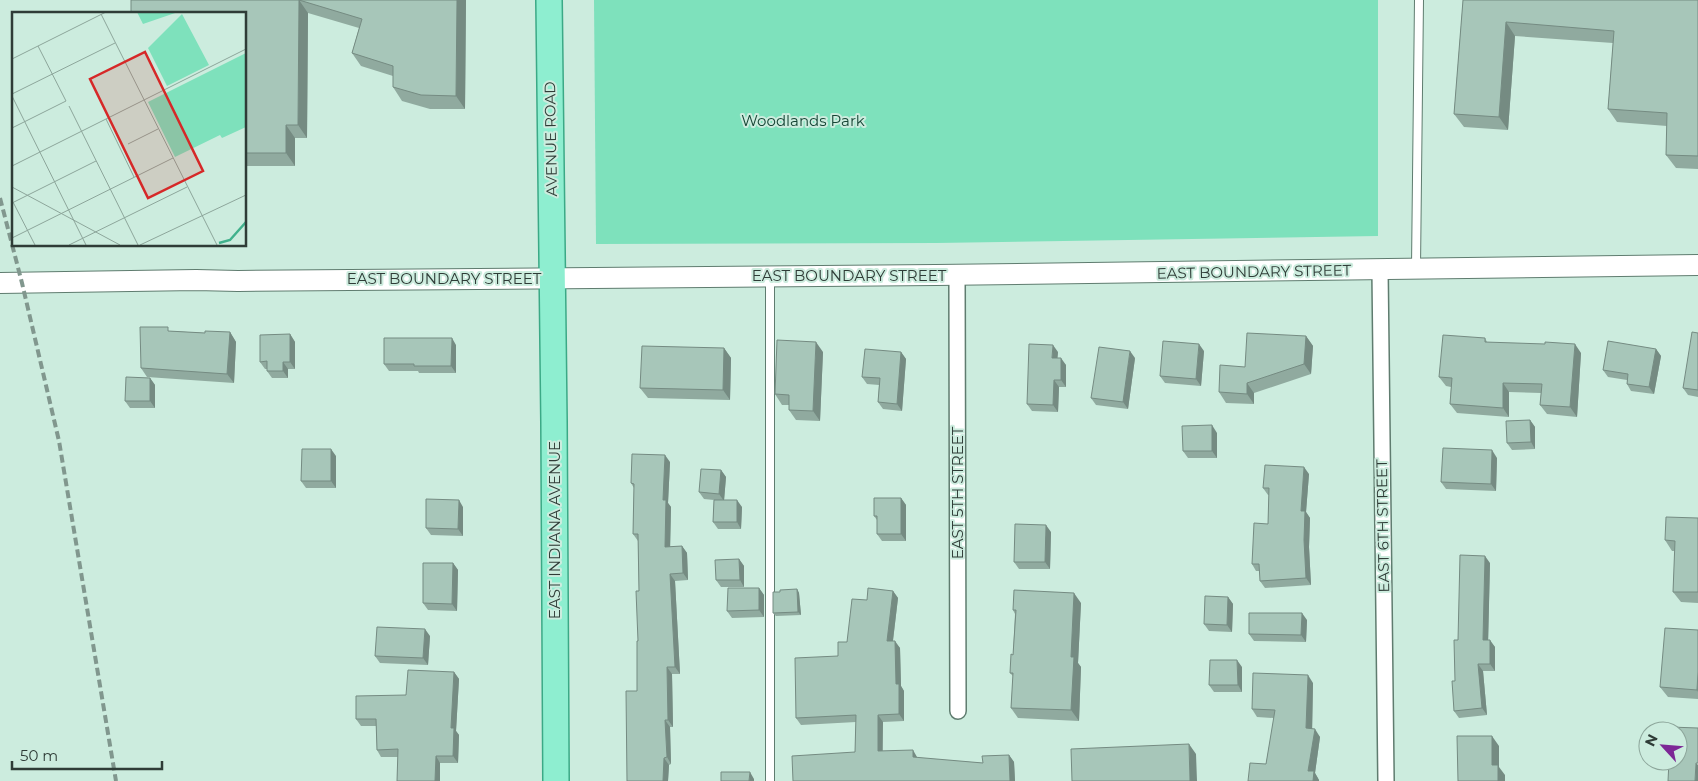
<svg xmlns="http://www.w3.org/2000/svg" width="1698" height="781" font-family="Montserrat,sans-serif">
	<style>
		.green { fill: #7ee1bc }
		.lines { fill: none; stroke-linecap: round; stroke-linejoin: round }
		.service-casing { stroke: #5f7c6f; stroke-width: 10 }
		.minor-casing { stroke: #5f7c6f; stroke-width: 18 }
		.tertiary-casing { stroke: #5f7c6f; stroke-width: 22 }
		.primary-casing { stroke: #3ba986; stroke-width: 28 }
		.service { stroke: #fff; stroke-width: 8 }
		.minor { stroke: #fff; stroke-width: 15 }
		.tertiary { stroke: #fff; stroke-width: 20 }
		.primary { stroke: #8eeed0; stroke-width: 25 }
		.rail { stroke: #81978e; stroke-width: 4; stroke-dasharray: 8 4; stroke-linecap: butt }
		.wall { fill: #90aa9f }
		.shaded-wall { fill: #758b82 }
		.building { fill: #a7c6b9; stroke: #758b82 }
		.labels { text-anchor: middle; stroke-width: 4; stroke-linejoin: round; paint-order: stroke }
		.park-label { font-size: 15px; fill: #164535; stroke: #ccecde }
		.street-label { font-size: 15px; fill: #2f3c37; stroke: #ccecde }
		.inset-river { fill: none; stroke: #40b18c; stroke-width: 2.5 }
		.inset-road { fill: none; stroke: #8da69b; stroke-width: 1 }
		.view { fill: #d62828; fill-opacity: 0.15; stroke: #d62828; stroke-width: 2.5 }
		.inset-edge { fill: none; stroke: #2f3c37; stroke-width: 2.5 }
	</style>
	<rect width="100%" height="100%" fill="#ccecde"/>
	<path class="green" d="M594,0H1378V236L936,243L596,244Z"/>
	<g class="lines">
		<g class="service-casing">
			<path id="service" d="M1416,267L1419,0
				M770,278V781"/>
		</g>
		<g class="minor-casing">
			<path id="minor" d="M1380,270L1386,781
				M957,275L958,711"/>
		</g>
		<g class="tertiary-casing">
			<path id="tertiary" d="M0,283L196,280L238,281L936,275L1698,265"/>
		</g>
		<g class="primary-casing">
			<path id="primary" d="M549,0L554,422L556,781"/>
		</g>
		<use href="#service" class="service"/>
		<use href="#minor" class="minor"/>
		<use href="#tertiary" class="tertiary"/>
		<use href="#primary" class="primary"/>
		<path class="rail" d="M0,198L22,283L59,441L116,781"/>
	</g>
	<path class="wall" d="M131,0H466L465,109H430L402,101L393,87V76L361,66L352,53L359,28L308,13L307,138H295V166H245V14Z
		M1463,0H1698V169L1676,168L1666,155L1667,126L1617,122L1608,109L1613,43L1515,36L1508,130L1464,127L1454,114Z
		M171,331L205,333L230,332L236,342L234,383L147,377L141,368Z
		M1698,333V397L1688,395L1683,388Z
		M290,334L295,342V369H288V378H272L267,371V369H265L260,362Z
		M1306,336L1313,346L1311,374L1254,393V404L1226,403L1219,392L1245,367Z
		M1485,338L1487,342L1581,353L1577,417L1547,414L1540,405L1541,393L1509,392V417L1457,413L1450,404L1451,387L1446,386L1439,377Z
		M456,345V373H419L418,371H389L384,364Z
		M724,348L731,358L730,400L648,398L640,388Z
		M1656,349L1661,356L1654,394L1631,391L1627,384V380L1608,377L1603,370Z
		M1204,351L1201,386L1165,383L1160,376Z
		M823,352L820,421L796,420L789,410V405H782L775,394Z
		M901,352L906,359L902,411L883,409L878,402L879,385L867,384L862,377Z
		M1058,352L1057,358L1066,365V387H1059L1058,412L1032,411L1027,404Z
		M1135,358L1128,409L1096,405L1091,398Z
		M150,378L155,385V408H130L125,401Z
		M1530,420L1535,427V449L1512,450L1507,443Z
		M1217,433V458H1188L1183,451Z
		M336,456V488H306L301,481Z
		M1497,458L1496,491L1446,489L1441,482Z
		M670,462L668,503L671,507L670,547L682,546L687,553L688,580L675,581L680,674H672L673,727H670L671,764L669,765L668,781H627L637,691L639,591L638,541L633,534L634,488L631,483Z
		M721,470L726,477L724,500L742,507L741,529H718L713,522L714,500L704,499L699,492Z
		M1309,474L1306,512L1310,518L1309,547L1311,585L1265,588L1260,581V571H1256L1252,564L1268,524L1269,495H1268L1263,488Z
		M901,498L906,505V541H882L877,534V520L874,516Z
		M463,507V536L431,535L426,528Z
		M1698,518V603L1681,602L1673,592L1675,551H1672L1665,540Z
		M1051,532L1050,569H1019L1014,562Z
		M739,559L744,566V587H721L716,580Z
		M453,563L458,570L457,611L428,610L423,603Z
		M1490,563L1488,640L1495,647V671H1483L1487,715L1459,718L1454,711L1455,681L1458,640Z
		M759,588L764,595V617L732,618L727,611Z
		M797,589L799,593L801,615L776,616L773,613L780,592Z
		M893,591L898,598L893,641L900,648L901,686L904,691V721L883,722V751L917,758L983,763L1009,755L1014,762L1015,781H793L855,752L856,722L801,725L796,718L847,642L867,600Z
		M1228,597L1233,604L1232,632L1209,631L1204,624Z
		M1081,603L1078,663L1081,667L1079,721L1018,718L1011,708L1013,676L1010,673L1013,655L1015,614L1013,610Z
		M1307,620L1306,642L1254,641L1249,634Z
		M1698,630V699L1668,697L1660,687Z
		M430,636L428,665L380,663L375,656Z
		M1242,667V692H1214L1209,685Z
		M454,672L459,679L456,731L459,735L458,763H440V781H397L398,757H381L377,750L376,726H361L356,719Z
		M1313,683L1312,729L1320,737L1315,773L1319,780L1266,764L1274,718L1257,717L1252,709Z"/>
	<path class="shaded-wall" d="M299,0L308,13L307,138L298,125Z
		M457,0H466L465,109L456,96Z
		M1506,22L1515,36L1508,130L1499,117Z
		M286,125L295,138V166L286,153Z
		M230,332L236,342L234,383L227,374Z
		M290,334L295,342V369L290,362Z
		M1306,336L1313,346L1311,374L1304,364Z
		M452,338L456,345V373L451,366Z
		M816,342L823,352L820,421L813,411Z
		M1199,344L1204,351L1201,386L1196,379Z
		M1575,344L1581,353L1577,417L1570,407Z
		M1053,345L1058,352L1057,365L1052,358Z
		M724,348L731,358L730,400L723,390Z
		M1656,349L1661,356L1654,394L1649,387Z
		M1130,351L1135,358L1128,409L1123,402Z
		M901,352L906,359L902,411L897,404Z
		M1061,358L1066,365V387L1061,380Z
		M283,362L288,369V378L283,371Z
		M150,378L155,385V408L150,401Z
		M1054,380L1059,387L1058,412L1053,405Z
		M1247,383L1254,393V404L1247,394Z
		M1503,383L1509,392V417L1503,408Z
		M1530,420L1535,427V449L1531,442Z
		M1212,425L1217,433V458L1212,451Z
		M331,449L336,456V488L331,481Z
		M1492,450L1497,458L1496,491L1491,484Z
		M665,455L670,462L668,503L671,507L670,554L665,547L663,500Z
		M1304,467L1309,474L1306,512L1310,518L1309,547L1311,585L1306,578L1301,511Z
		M721,470L726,477L724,501L719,494Z
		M901,498L906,505V541L901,534Z
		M459,500L463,507V536L458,529Z
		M737,500L742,507L741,529L737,522Z
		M1046,525L1051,532L1050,569L1045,562Z
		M682,546L687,553L688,580L683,573Z
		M1485,556L1490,563L1488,647L1483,640Z
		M739,559L744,566V587L740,580Z
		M453,563L458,570L457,611L452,604Z
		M670,574L675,581L680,674L675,667Z
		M759,588L764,595V617L759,610Z
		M797,589L799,593L801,615L798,612Z
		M893,591L898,598L892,648L887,641Z
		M1074,593L1081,603L1078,663L1081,667L1079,721L1071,710V657Z
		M1228,597L1233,604L1232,632L1227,625Z
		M1302,613L1307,620L1306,642L1301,635Z
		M425,629L430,636L428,665L423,658Z
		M1490,640L1495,647V671L1490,664Z
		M895,641L900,648L901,686L904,691V721L899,714L896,684Z
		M1237,660L1242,667V692L1238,685Z
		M1478,664L1483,671L1487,715L1482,708Z
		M667,667L672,674L673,727L668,720Z
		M454,672L459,679L456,731L459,735L458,763L453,756L451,728Z
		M1698,672V692L1697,690Z
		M1308,675L1313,683L1312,736L1306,728Z
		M878,715L883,722L882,758L878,751Z
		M665,720L670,727L671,764L667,757Z
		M1315,729L1320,737L1315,773L1319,780V781H1313L1308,771Z
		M1492,736L1499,746V767L1505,775V781H1498L1492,765Z
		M1189,744L1196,754L1197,781H1190Z
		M913,750L917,757L918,764L913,757Z
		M1009,755L1014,762L1015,781H1010Z
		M436,756L440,763V781H435Z
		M664,758L669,765L668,781H663Z
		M1696,763L1698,765V781H1695Z
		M750,772L754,779V781H749Z"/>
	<path class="building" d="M131,0H457L456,96L421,95L393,87V66L352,53L362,19L299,0L298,125H286V153H245V14H131Z
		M1463,0H1698V156L1666,155L1667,113L1608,109L1614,31L1506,22L1499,117L1454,114Z
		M140,327H168V331L205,333V331L230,332L227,374L141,368Z
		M1692,332L1698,333V390L1683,388Z
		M1247,333L1306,336L1304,364L1247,383V394L1219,392L1220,365L1245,367Z
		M290,334V362H283V371H267V361L260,362V335Z
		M1443,335L1485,338V342L1545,344V342L1575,344L1570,407L1540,405L1542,384L1503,383V408L1450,404L1452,378L1439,377Z
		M384,338H452L451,366H414V364H384Z
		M777,340L816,342L813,411L789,410V395L775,394Z
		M1163,341L1199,344L1196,379L1160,376Z
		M1608,341L1656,349L1649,387L1627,384L1628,374L1603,370Z
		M1029,344L1053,345L1052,358H1061V380H1054L1053,405L1027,404Z
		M642,346L724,348L723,390L640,388Z
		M1099,347L1130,351L1123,402L1091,398Z
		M865,349L901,352L897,404L878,402L880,378L862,377Z
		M126,377L150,378V401H125Z
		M1530,420L1531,442L1507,443L1506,421Z
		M1212,425V451H1183L1182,426Z
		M1443,448L1492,450L1491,484L1441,482Z
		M302,449H331V481H301Z
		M632,454L665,455L663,500H666L665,547L682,546L683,573L670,574L675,667H667L668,720H665L667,757L664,758L663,781H627L626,691H637V641H638L636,591H639L638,534H633L634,484L631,483Z
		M1265,465L1304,467L1301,511H1305L1304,540L1306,578L1260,581L1259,564H1252L1254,523L1268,524L1269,488H1263Z
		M701,469L721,470L719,494L699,492Z
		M874,498H901V534H877V516H874Z
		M426,499L459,500L458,529L426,528Z
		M714,500H737V522H713Z
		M1666,517L1698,518V592H1673L1675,541L1665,540Z
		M1015,524L1046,525L1045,562H1014Z
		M1460,555L1485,556L1483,640H1490V664H1478L1482,708L1454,711L1452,681H1455L1454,640H1458Z
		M739,559L740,580H716L715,560Z
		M423,563H453L452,604L423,603Z
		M728,588H759V610L727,611Z
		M868,588L893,591L887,641H895L896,684H899V714L878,715V751L913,750V757L983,763L982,756L1009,755L1010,781H793L792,756L855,752L856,715L796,718L795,658L838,656V642H847L852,599L867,600Z
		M797,589L798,612L773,613V592H780V590Z
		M1014,590L1074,593L1071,657H1074L1071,710L1011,708L1013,673H1010L1011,654L1013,655L1016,610H1013Z
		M1205,596L1228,597L1227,625L1204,624Z
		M1249,613H1302L1301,635L1249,634Z
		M377,627L425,629L423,658L375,656Z
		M1665,628L1698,630V672L1697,690L1660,687Z
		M1210,660H1237L1238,685H1209Z
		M408,670L454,672L451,728H454L453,756H436L435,781H397L398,749L377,750L376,719H356V696L406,695Z
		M1253,673L1308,675L1306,728L1315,729L1308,771H1314L1313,781H1248L1250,763L1266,764L1275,710L1252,709Z
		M1670,727L1698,728V763H1696L1695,781H1668L1669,761H1678V731H1670Z
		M1457,736H1492V765H1498V781H1458Z
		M1189,744L1190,781H1072L1071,749Z
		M721,772H750L749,781H721Z"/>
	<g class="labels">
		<g class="park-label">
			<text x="803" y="126">Woodlands Park</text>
		</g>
		<g class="street-label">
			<text transform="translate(551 139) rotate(-91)" y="5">AVENUE ROAD</text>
			<text transform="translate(1254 272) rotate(-1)" y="5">EAST BOUNDARY STREET</text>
			<text x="849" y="281">EAST BOUNDARY STREET</text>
			<text x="444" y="284">EAST BOUNDARY STREET</text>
			<text transform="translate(958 493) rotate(-90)" y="5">EAST 5TH STREET</text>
			<text transform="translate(1383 526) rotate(-91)" y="5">EAST 6TH STREET</text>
			<text transform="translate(555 530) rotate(-90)" y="5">EAST INDIANA AVENUE</text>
		</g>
	</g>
	<g transform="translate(12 12)">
		<rect width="234" height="234" fill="#ccecde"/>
		<path d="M125,0H166L131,12ZM170,2L197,53L155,74L136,36ZM234,41V115L210,126L208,123L163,145L136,90Z" fill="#7ee1bc"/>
		<path class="inset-river" d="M207,231L218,228L234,210"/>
		<path class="inset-road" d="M89,2L205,233M0,47L94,0M0,82L103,31M0,84L74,233M57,94L126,233M94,107L122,165M0,116L54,89L26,34M116,132L146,117M0,154L234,37M0,175L108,233M1,190L23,233M0,191L84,149M0,226L161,146M57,233L175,175M128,233L234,183"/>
		<path class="view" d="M133,40L191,159L136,186L78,67Z"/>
		<rect width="234" height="234" class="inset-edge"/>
	</g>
	<g transform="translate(1663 746) rotate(296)"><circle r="24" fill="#ccecde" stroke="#8da69b"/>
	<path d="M0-4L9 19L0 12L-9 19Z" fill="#7d2796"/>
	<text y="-8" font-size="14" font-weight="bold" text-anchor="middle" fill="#2f3c37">N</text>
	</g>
	<path d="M12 761v8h150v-8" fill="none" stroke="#2f3c37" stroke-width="2.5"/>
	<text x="20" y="761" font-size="15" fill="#2f3c37" stroke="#ccecde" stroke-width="4" paint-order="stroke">50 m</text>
</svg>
